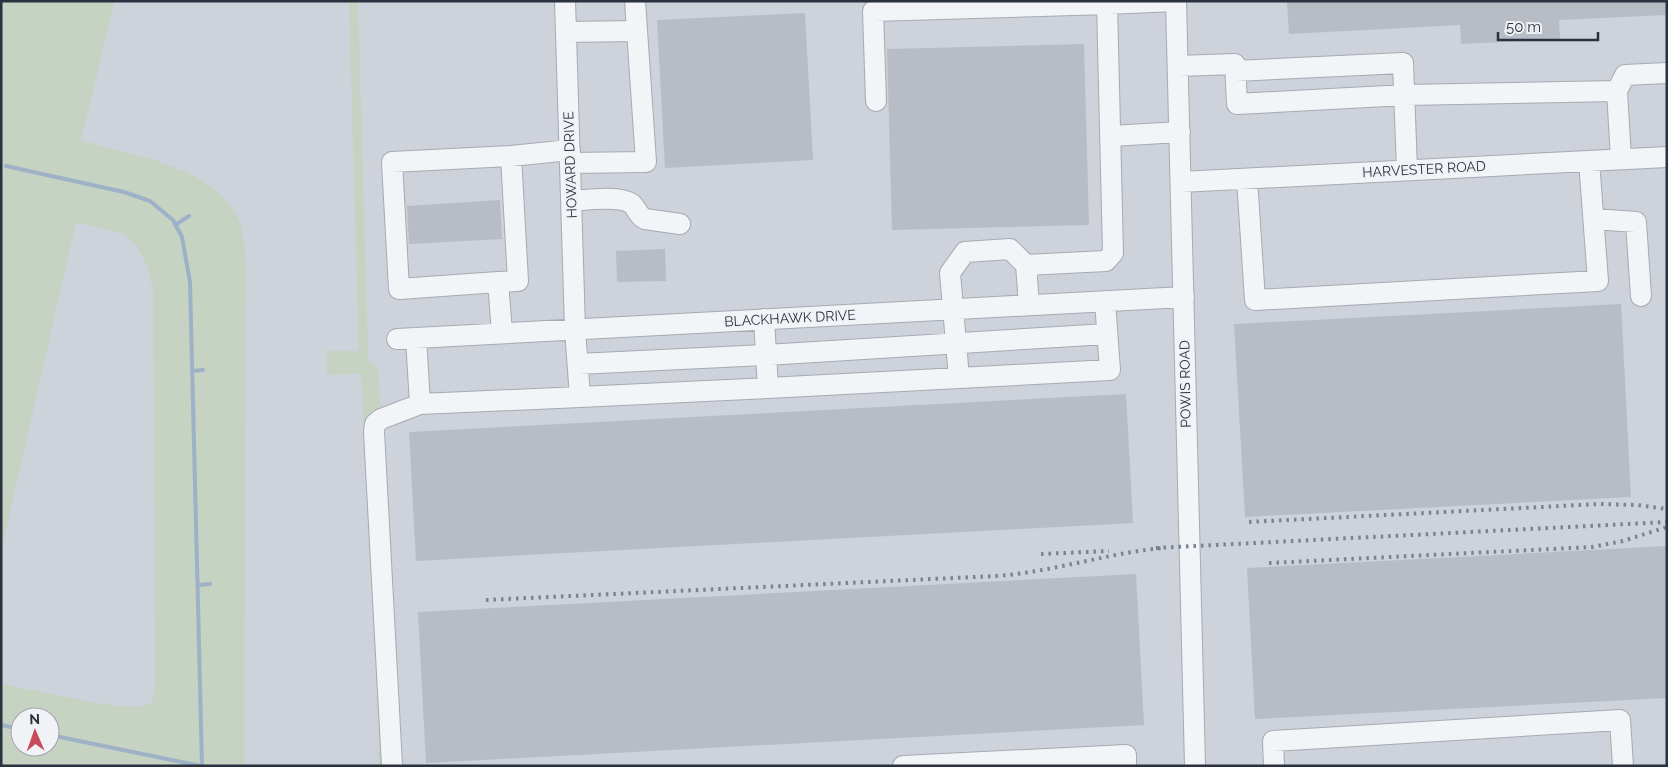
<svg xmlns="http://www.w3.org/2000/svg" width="1668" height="767" font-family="Raleway,sans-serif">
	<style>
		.built { fill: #ced2da; fill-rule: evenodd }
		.green { fill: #c6d2c2; fill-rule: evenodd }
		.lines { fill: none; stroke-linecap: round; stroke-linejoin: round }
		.stream { stroke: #9db1c7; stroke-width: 4 }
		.building { fill: #b8bcc5 }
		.minor-casing { stroke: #a6aab2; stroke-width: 22 }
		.minor { stroke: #f3f4f7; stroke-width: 20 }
		.rail { stroke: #7a8391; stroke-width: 4; stroke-dasharray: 2.5 5; stroke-linecap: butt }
		.labels { text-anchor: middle; stroke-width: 4; stroke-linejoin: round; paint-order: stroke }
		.street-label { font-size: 14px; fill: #2a313f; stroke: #f0f2f6 }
	</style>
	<rect width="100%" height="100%" fill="#e0e3e8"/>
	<path class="built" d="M1,1H1667V766H1ZM20,717H50V747H20Z"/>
	<path class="green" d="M1,1H115L81,140C131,156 211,165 237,216C245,232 245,252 246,269L244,766H1V684L108,705L140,707L151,703L155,688L153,292L148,267L137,246L124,234L76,222L1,552ZM20,717H50V747H20Z
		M349,1H358L368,360L378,368L381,414L388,766H378L379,731L361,374L327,375V351H359Z"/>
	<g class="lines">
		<path class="stream" d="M6,166L124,192L150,201L173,220L182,237L190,282L202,766
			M175,225L189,216
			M192,371L203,370
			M198,585L210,584
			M1,725L20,729
			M50,735L201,766"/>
	</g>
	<path class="building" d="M1287,1H1667V15L1559,20L1560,39L1461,44L1460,25L1289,34Z
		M805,13L813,160L665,168L657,20Z
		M1084,44L1089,225L892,230L887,49Z
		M500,200L502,239L409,244L407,206Z
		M665,249L666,281L617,282L616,251Z
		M1621,304L1631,497L1245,517L1234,324Z
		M1126,394L1133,523L416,561L409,432Z
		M1667,546V698L1255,719L1247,568Z
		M1136,574L1144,725L426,763L418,612Z"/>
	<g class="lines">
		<g class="minor-casing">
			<path id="minor" d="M1176,1L1195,766
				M566,32L637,31
				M1178,66L1235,64L1237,104L1405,95L1617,91L1625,75L1667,73
				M1235,71L1403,63L1407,170
				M1617,91L1621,159
				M876,101L873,11L1107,4V1
				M1111,136L1180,132
				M570,163L646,162L635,1
				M1247,179L1255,300L1598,281L1589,161
				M1181,182L1667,157
				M571,201C586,200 620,195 632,204C637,209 638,216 645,219L680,224
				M1594,219L1636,222L1641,296
				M1026,265L1106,261L1113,253L1107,4L1176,1
				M498,282L399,289L392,162L511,156
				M502,333L498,282L518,281L511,156L570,150
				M416,338L420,404L580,397L575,329L565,1
				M397,339L1184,297
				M578,364L766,355L1107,334
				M959,378L1110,370L1105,301
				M768,388L959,378L950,273L965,252L1010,249L1026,265L1029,305
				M580,397L768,388L764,319
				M392,766L374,432L375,424L381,419L420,404
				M903,766L1126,755V766
				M1274,766L1273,741L1620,720L1623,766"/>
		</g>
		<use href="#minor" class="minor"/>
		<path class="rail" d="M1249,522L1600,504L1637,505L1667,509
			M1156,548L1667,522
			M1041,554L1109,551
			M1269,563L1592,547L1623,541L1667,527
			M486,600L996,576C1053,572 1107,553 1163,548"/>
	</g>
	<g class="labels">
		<g class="street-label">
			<text transform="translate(570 165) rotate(-92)" y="5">HOWARD DRIVE</text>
			<text transform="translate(1424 169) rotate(-3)" y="5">HARVESTER ROAD</text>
			<text transform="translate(790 318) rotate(-3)" y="5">BLACKHAWK DRIVE</text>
			<text transform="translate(1185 384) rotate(-91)" y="5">POWIS ROAD</text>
		</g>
	</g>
	<rect width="1668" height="767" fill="none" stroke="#2a313f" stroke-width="5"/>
	<g transform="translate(35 732) rotate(358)"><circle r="24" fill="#f0f2f6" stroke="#a1a5ad"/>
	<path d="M0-4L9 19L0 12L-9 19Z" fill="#c74b5c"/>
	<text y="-8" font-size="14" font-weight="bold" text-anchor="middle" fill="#2a313f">N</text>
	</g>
	<path d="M1498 32v8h100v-8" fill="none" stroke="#2a313f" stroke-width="2.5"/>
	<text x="1506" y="32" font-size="15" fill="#2a313f" stroke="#f0f2f6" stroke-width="4" paint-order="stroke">50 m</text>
</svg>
